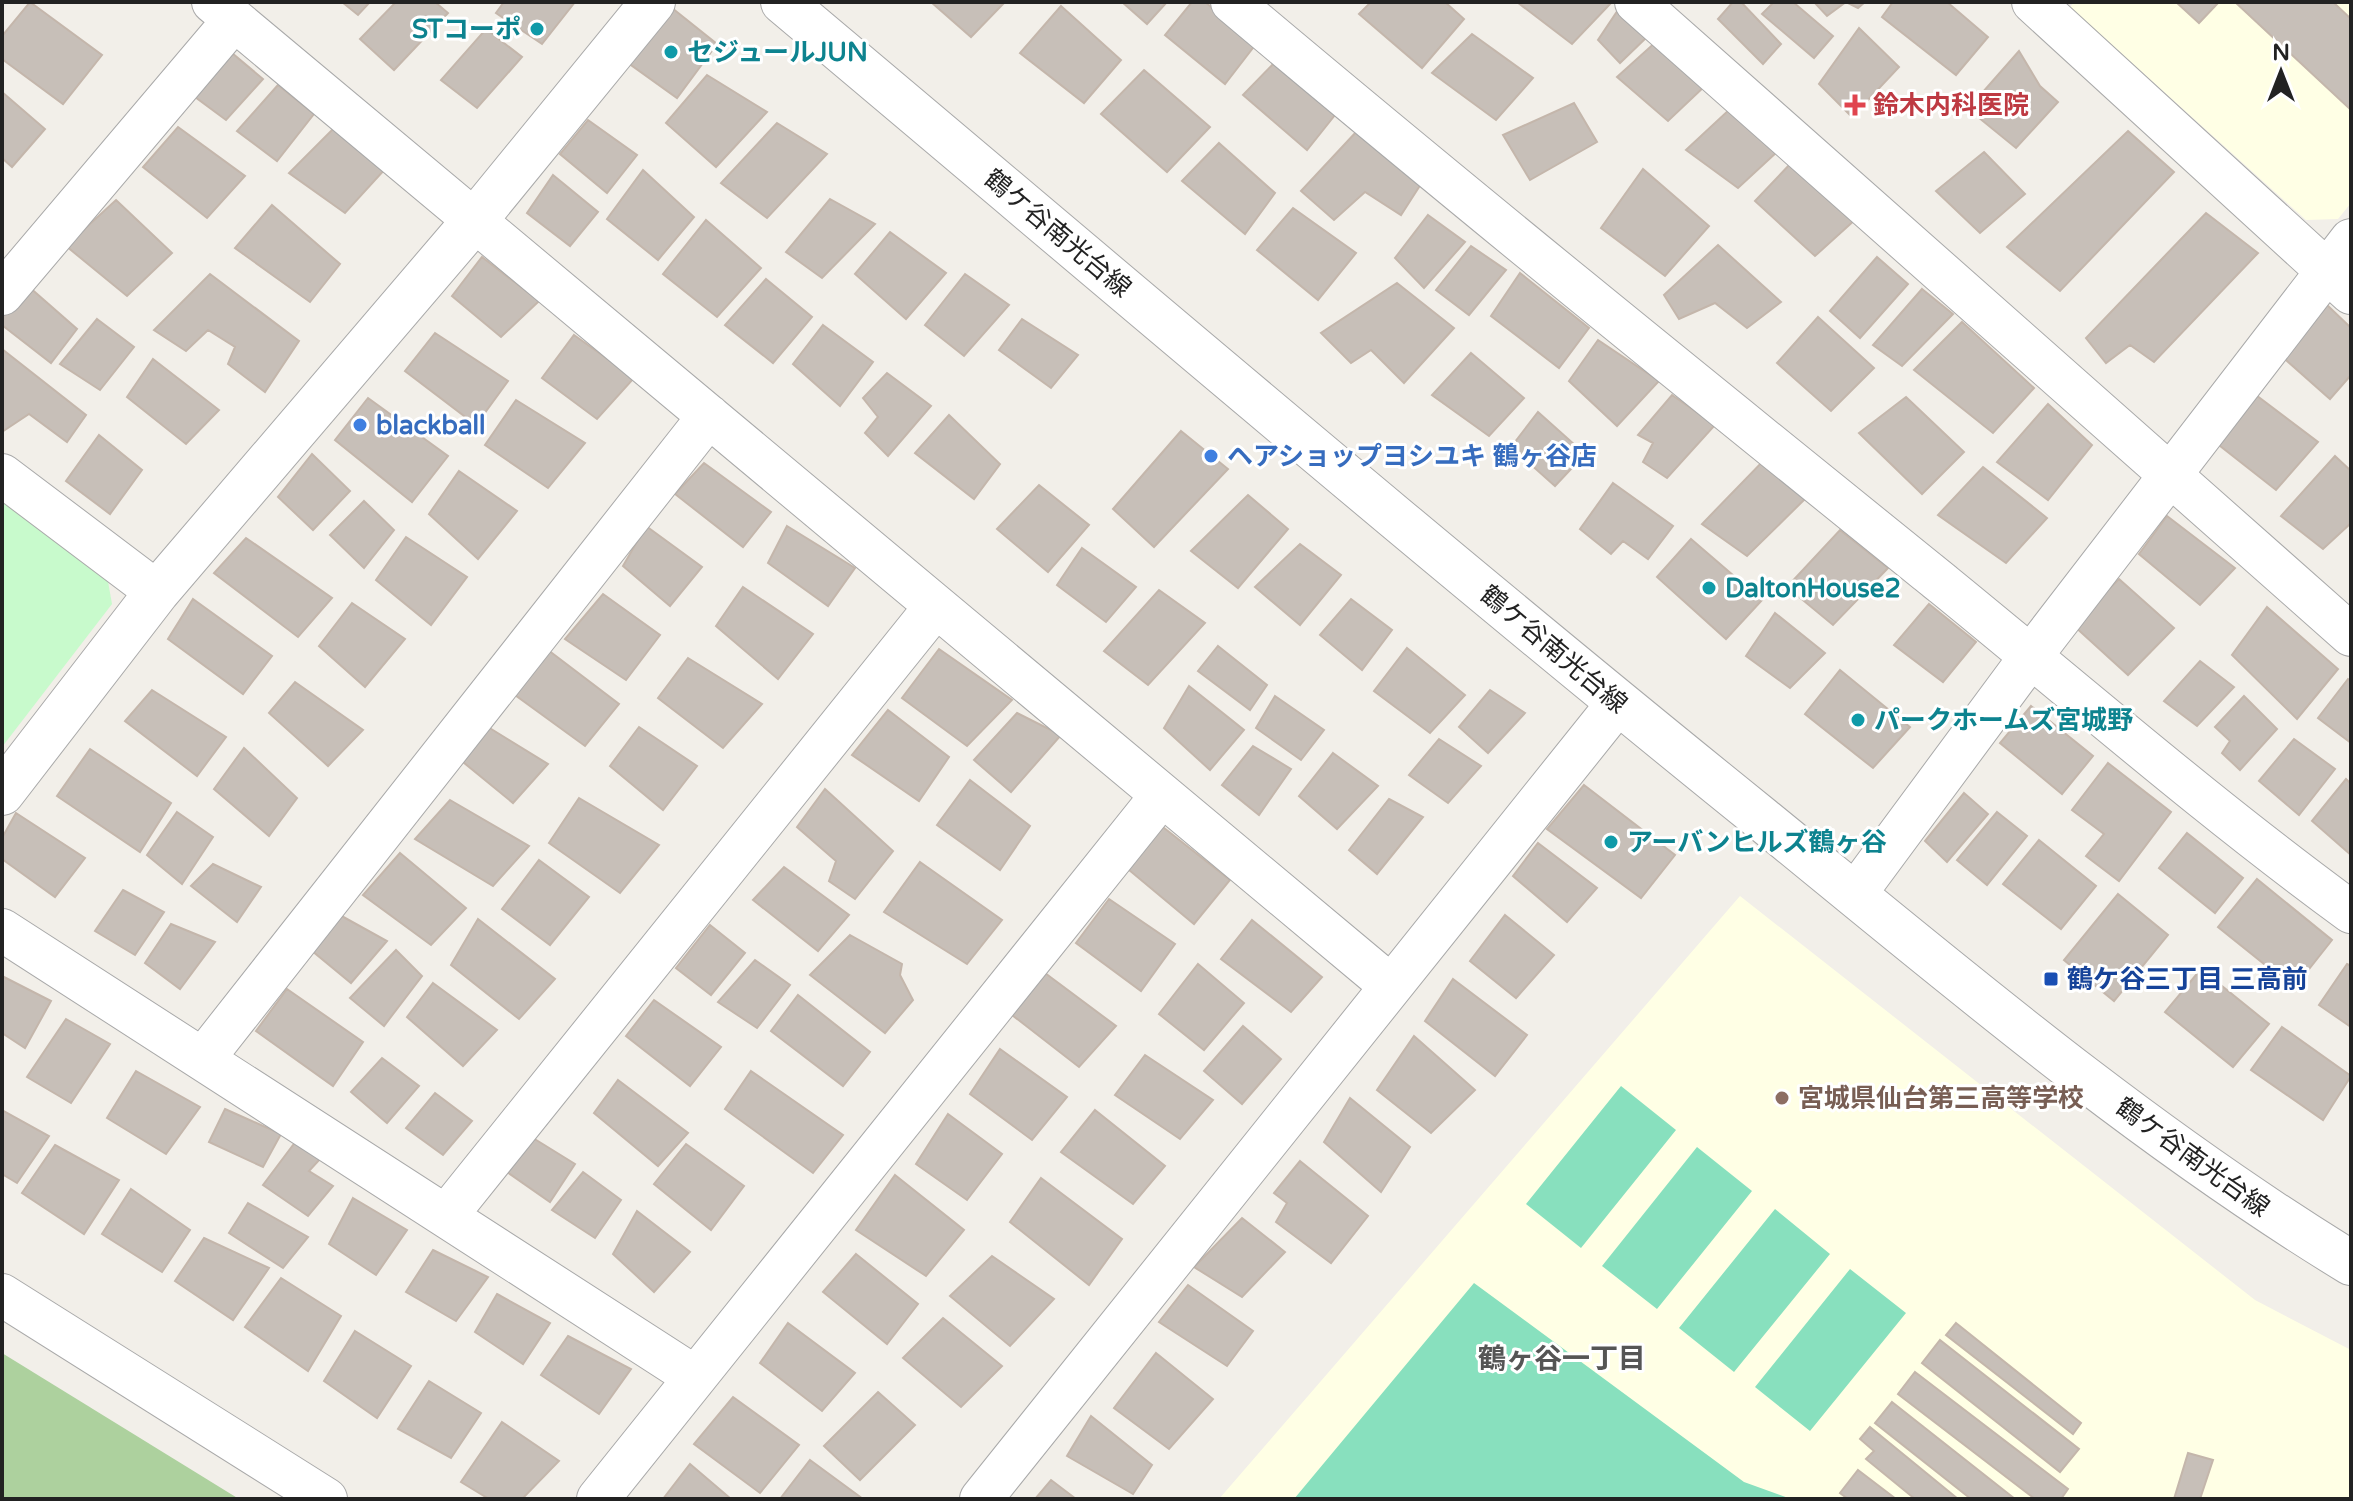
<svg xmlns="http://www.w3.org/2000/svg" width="2353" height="1501" font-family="'Varela Round','Noto Sans JP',sans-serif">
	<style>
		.education { fill: #ffffe5 }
		.forest { fill: #add19e }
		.park { fill: #c8facc }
		.pitch { fill: #88e0be }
		.building { fill: #c7bfb8; stroke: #c4b6ab; stroke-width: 2 }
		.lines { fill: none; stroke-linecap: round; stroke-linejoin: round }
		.minor-casing { stroke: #a9a9a9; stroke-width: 44 }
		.tertiary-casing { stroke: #a9a9a9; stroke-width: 46 }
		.minor { stroke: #fff; stroke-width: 42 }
		.tertiary { stroke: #fff; stroke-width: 44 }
		.culture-dot { fill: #0f9aa8; stroke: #fff; stroke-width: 3 }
		.health-dot { fill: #e0444e; stroke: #fff; stroke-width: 3 }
		.shop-dot { fill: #3f7fe0; stroke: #fff; stroke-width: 3 }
		.transit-dot { fill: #1a4fb4; stroke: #fff; stroke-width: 3 }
		.education-dot { fill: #8d6e63; stroke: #fff; stroke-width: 3 }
		.labels { text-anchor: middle; stroke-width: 6; stroke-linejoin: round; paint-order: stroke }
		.culture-label { font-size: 26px; font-weight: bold; fill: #0d838f; stroke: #fff; text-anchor: start }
		.health-label { font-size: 26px; font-weight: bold; fill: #be3a42; stroke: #fff; text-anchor: start }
		.street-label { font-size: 26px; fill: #222; stroke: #fff }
		.shop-label { font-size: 26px; font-weight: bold; fill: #366cbe; stroke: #fff; text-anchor: start }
		.transit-label { font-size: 26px; font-weight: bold; fill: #164399; stroke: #fff; text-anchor: start }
		.education-label { font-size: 26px; font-weight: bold; fill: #785e54; stroke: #fff; text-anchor: start }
		.neighbourhood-label { font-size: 28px; font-weight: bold; fill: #555; stroke: #fff }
	</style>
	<rect width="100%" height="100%" fill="#f2efe9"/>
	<path class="education" d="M2074,2H2348L2351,5V203L2338,219L2306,220L2070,7Z
		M1740,896L2255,1300L2351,1350V1499H1219Z"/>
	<path class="forest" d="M2,1353L239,1499H2Z"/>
	<path class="park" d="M2,492L106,570L112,604L2,747Z"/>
	<path class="pitch" d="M1621,1086L1676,1130L1581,1248L1526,1204Z
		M1697,1147L1752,1191L1657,1309L1602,1266Z
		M1775,1209L1830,1254L1734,1372L1679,1328Z
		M1850,1269L1906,1313L1810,1431L1755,1387Z
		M1474,1283L1744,1482L1791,1499H1294Z"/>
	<path class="building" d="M30,2L102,55L63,104L2,59V36Z
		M342,2H370L358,15Z
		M396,2H435L448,13L394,70L360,39Z
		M504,2H575L542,44L496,13Z
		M931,2H1005L971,37Z
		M1122,2H1167L1147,24Z
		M1192,2H1205L1256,44L1225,84L1165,35Z
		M1371,2H1445L1464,19L1422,68L1359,14Z
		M1517,2H1609L1611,3L1572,44Z
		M1733,2H1741L1781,44L1763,64L1718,19Z
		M1774,2H1793L1833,36L1814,58L1762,14Z
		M1814,2H1865L1858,8L1846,2L1827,16Z
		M1893,2H1947L1988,37L1956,75L1882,17Z
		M2176,2H2219L2199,23Z
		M2235,2H2333L2351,19V110Z
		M1061,6L1121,60L1084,103L1020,53Z
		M672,8L717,44L677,98L624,60Z
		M1618,10L1650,34L1620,63L1598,40Z
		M1859,28L1899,67L1852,117L1819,84Z
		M486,29L522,57L477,108L441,80Z
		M1472,34L1533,78L1496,120L1432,73Z
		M1659,39L1707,84L1668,121L1617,77Z
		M226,48L263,79L226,120L191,94Z
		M2019,51L2040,86L2058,102L2016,148L1968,109Z
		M1278,59L1339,110L1307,150L1243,95Z
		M1144,70L1210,127L1167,172L1101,114Z
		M707,75L767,112L716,167L666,123Z
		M278,85L314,114L277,161L237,131Z
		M2,92L45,129L12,167L2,158Z
		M1574,103L1597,142L1530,180L1503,135Z
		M1731,108L1778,151L1738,188L1686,150Z
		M588,120L637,155L607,193L560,154Z
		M777,123L827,154L767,218L721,183Z
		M178,127L245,176L207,218L143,167Z
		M333,129L387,167L345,213L289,173Z
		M1358,130L1421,184L1401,215L1365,192L1334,220L1301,191Z
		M2128,131L2174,172L2060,291L2007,247Z
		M1219,143L1275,193L1245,234L1182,181Z
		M1984,152L2025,194L1980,233L1936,191Z
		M1794,160L1857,218L1815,256L1755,201Z
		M1643,169L1709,226L1665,276L1601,228Z
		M643,170L694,217L658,260L607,219Z
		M553,175L598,212L570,246L527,213Z
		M830,199L875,224L822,278L786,252Z
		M116,200L172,253L127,296L66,246Z
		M272,205L340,264L310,302L235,248Z
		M1293,208L1356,253L1318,300L1257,250Z
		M2206,213L2258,253L2154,362L2130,345L2106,363L2086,338Z
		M1428,215L1465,242L1424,288L1395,258Z
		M706,220L761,268L717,317L663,274Z
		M890,232L946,273L906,319L855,274Z
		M1718,245L1781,302L1747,328L1715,303L1679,319L1664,295Z
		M1471,246L1506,270L1469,315L1436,290Z
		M482,257L539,301L501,337L452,296Z
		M1877,257L1908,284L1860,338L1830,311Z
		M1520,273L1589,328L1559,368L1491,316Z
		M210,274L299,341L265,392L228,364L235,347L208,330L186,351L154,330Z
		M965,274L1009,305L964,356L925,325Z
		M766,279L812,317L773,363L725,325Z
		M1397,283L1454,328L1404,383L1371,350L1351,363L1321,333Z
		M28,286L77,329L51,363L2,325V315Z
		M1922,289L1953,314L1902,366L1873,345Z
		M2326,304L2351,328V375L2330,399L2278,353Z
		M1818,317L1874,368L1831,411L1777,363Z
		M97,319L134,347L100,390L60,364Z
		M1022,319L1078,355L1051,388L999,350Z
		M1962,322L2034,388L1993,433L1914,370Z
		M823,325L873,362L840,406L793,364Z
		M435,333L508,381L476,425L405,371Z
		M574,335L634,378L597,419L542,378Z
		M1598,340L1659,381L1617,426L1569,381Z
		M2,349L86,415L67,442L29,414L2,432Z
		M1471,353L1524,398L1489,436L1432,395Z
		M153,359L219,410L186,444L127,397Z
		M887,373L931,406L888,456L865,433L878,417L863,398Z
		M2248,389L2318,442L2276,490L2210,438Z
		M1672,395L1715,425L1667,478L1643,462L1653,443L1638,435Z
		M1906,397L1964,452L1922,494L1859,433Z
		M368,398L448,456L412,502L335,440Z
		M516,400L585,443L548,488L485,445Z
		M2048,404L2092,445L2048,500L1997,462Z
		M1538,412L1585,454L1555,486L1511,447Z
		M949,415L1000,464L974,499L915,453Z
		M1181,431L1228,469L1154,547L1113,509Z
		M99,435L142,470L110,514L66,481Z
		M312,454L350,491L313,530L278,497Z
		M2335,456L2351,471V523L2323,549L2281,516Z
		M1765,459L1808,496L1747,556L1702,524Z
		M704,463L771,512L743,547L675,494Z
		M1983,467L2047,518L2006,563L1938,515Z
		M459,471L517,511L478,559L429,514Z
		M1613,483L1673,526L1648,559L1623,541L1611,554L1580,529Z
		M1039,485L1089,525L1048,572L997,529Z
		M1248,495L1288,529L1238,588L1191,551Z
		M364,501L394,530L364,568L330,535Z
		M2167,516L2235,568L2200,605L2139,554Z
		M646,526L702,567L670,606L623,566Z
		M787,526L855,568L828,606L768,563Z
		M1840,530L1888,568L1833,625L1787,587Z
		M406,537L467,577L431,625L376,580Z
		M246,538L332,598L298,637L214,573Z
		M1691,539L1762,600L1726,639L1657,577Z
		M1300,544L1341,575L1300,625L1255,587Z
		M1082,548L1136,587L1106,622L1057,585Z
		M2119,579L2174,628L2128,675L2073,625Z
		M743,587L813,634L778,679L716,626Z
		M1159,590L1205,623L1148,685L1104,651Z
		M603,594L660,635L626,680L565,639Z
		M193,599L272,656L243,694L168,639Z
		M1351,599L1392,630L1362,670L1320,635Z
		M352,603L405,639L365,687L319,646Z
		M1929,604L1976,642L1943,682L1894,645Z
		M2267,607L2338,669L2297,719L2232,655Z
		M1775,613L1825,653L1790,688L1746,656Z
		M1218,646L1267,685L1250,710L1198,671Z
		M1407,648L1465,695L1430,733L1374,691Z
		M939,649L1012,700L967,746L902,698Z
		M548,650L619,704L585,746L515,695Z
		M688,658L762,704L723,748L658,698Z
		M2200,661L2234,687L2197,726L2164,701Z
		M1840,670L1910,727L1873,768L1805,714Z
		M2348,679L2351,681V743L2318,718Z
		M295,682L363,730L328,766L269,713Z
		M1189,686L1244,730L1210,770L1164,728Z
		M152,690L226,737L197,776L125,721Z
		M1490,690L1525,713L1488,753L1459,727Z
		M1275,696L1324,730L1301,760L1256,728Z
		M2244,696L2277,729L2240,770L2222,753L2230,741L2215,727Z
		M2031,706L2093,756L2062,794L2000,743Z
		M888,710L949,757L919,801L852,755Z
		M1017,713L1061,735L1011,792L974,760Z
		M488,727L548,764L513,803L463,762Z
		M639,727L697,766L663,810L610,766Z
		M1439,739L1481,766L1448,803L1409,775Z
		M2294,739L2335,769L2299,815L2259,781Z
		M1253,746L1291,769L1259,815L1222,785Z
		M244,748L297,798L269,836L214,789Z
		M90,749L171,803L140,852L57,796Z
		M1333,753L1378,786L1337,829L1299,796Z
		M2108,763L2171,812L2119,881L2086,856L2104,834L2072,810Z
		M2346,779L2351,784V855L2312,821Z
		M970,780L1030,826L1000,870L937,825Z
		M1584,785L1675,855L1641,898L1547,829Z
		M825,789L893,851L855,899L829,881L836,861L797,827Z
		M1964,793L1988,814L1947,862L1925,841Z
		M579,798L659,845L620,893L549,843Z
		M1389,799L1423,817L1377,874L1349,850Z
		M450,800L529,846L493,886L415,839Z
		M177,812L213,837L182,884L147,855Z
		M1997,812L2027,836L1987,885L1957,860Z
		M16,813L85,858L55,897L2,859V838Z
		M1159,824L1230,880L1194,924L1123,865Z
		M2187,833L2243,878L2215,913L2159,868Z
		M2039,840L2096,886L2061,929L2003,884Z
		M1538,843L1597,888L1567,922L1513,876Z
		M400,853L466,908L431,945L363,895Z
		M539,860L589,897L550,945L502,909Z
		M920,862L1002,920L967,964L884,912Z
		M213,864L261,887L237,922L191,886Z
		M784,867L849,915L818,951L753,900Z
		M2257,879L2332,940L2294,988L2218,927Z
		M123,890L164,912L135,955L95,931Z
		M2118,894L2168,935L2114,1001L2064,960Z
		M1109,899L1175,944L1141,991L1076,943Z
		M338,914L387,941L351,983L311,950Z
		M1505,915L1554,955L1516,998L1470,961Z
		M478,919L555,979L519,1019L451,965Z
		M1252,920L1322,977L1291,1012L1221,959Z
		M171,924L215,942L180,989L145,963Z
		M710,925L745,953L711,995L676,968Z
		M850,935L902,964L900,975L913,1000L885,1033L810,975Z
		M396,950L422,976L384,1026L350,998Z
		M755,960L790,985L757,1028L718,1002Z
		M1198,964L1244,1003L1204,1050L1159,1014Z
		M2347,964L2351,966V1027L2319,1005Z
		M2201,969L2269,1024L2233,1067L2165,1012Z
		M1045,973L1116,1026L1079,1067L1012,1015Z
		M2,976L51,1001L25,1048L2,1033Z
		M1453,979L1527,1035L1495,1076L1425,1021Z
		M433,983L497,1030L463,1066L407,1017Z
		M287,989L363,1042L333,1086L256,1031Z
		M798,995L870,1052L843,1086L771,1031Z
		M654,1000L721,1047L690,1086L626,1036Z
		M66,1019L110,1044L71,1103L27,1077Z
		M1243,1026L1281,1059L1242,1104L1204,1071Z
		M2282,1027L2351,1076L2323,1120L2251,1070Z
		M1414,1036L1475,1090L1431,1133L1377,1090Z
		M1000,1049L1067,1097L1032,1140L970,1094Z
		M1145,1055L1213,1100L1180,1139L1115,1095Z
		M382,1058L419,1086L387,1123L351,1092Z
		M136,1071L200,1107L166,1154L107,1118Z
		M751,1071L843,1135L813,1173L725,1109Z
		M618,1080L688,1133L658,1166L594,1113Z
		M435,1093L472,1121L443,1155L406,1128Z
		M1350,1098L1410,1147L1381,1192L1324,1142Z
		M225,1109L281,1134L263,1167L209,1142Z
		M2,1110L49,1136L17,1183L2,1174Z
		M1095,1110L1165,1166L1133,1204L1061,1152Z
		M948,1114L1002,1154L967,1200L916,1164Z
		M533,1138L575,1164L550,1202L507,1172Z
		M296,1141L321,1158L309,1171L333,1186L308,1216L263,1185Z
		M686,1144L744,1186L711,1230L654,1184Z
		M55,1145L119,1180L84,1234L22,1193Z
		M1300,1161L1368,1216L1331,1263L1276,1222L1287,1203L1274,1193Z
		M583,1172L621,1200L595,1238L552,1210Z
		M895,1175L964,1230L926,1276L856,1230Z
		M1041,1178L1122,1239L1089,1285L1010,1222Z
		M131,1189L190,1230L162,1272L102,1234Z
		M353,1198L407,1230L376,1275L329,1244Z
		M248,1203L308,1237L283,1268L229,1233Z
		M637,1211L690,1252L654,1292L613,1254Z
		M1242,1218L1285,1252L1242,1297L1194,1267Z
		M204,1238L269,1268L233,1320L175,1281Z
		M433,1250L488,1277L456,1321L406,1292Z
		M856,1254L918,1304L887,1344L823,1292Z
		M992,1256L1054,1299L1010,1346L950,1296Z
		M281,1278L341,1316L308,1371L245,1327Z
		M1188,1285L1253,1331L1227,1366L1159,1322Z
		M497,1294L550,1323L523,1364L475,1332Z
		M943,1318L1002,1366L961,1407L903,1358Z
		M788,1323L855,1373L822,1411L760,1363Z
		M1956,1323L2081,1423L2073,1434L1946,1335Z
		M355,1331L411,1366L377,1418L324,1381Z
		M568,1336L631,1369L599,1414L541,1375Z
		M1940,1340L2079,1449L2060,1472L1922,1363Z
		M1156,1353L1213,1399L1169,1449L1114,1408Z
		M1915,1372L2068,1489L2061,1499H2035L1898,1394Z
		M429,1381L481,1413L451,1458L398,1429Z
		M878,1392L915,1425L860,1480L824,1446Z
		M733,1397L799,1445L760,1493L694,1444Z
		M1892,1402L2015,1499H1971L1875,1423Z
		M1091,1416L1152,1465L1133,1494L1067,1456Z
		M502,1422L559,1461L522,1499H489L461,1482Z
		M1870,1427L1958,1499H1915L1866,1459L1874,1451L1860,1439Z
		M2188,1453L2213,1460L2200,1499H2174Z
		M810,1460L863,1499H780Z
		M690,1464L731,1499H663Z
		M1858,1470L1896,1499H1848L1840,1493Z
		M1051,1480L1076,1499H1035Z"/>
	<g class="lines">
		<g class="minor-casing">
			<path id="minor" d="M213,2L1391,986
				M1232,2C1467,200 1705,392 1944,585C2079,695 2210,809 2351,912
				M1636,2L2351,635
				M2033,2L2351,293
				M2,294L234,20
				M2,475L157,592
				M1855,894L2031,656L2351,240
				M2,930L695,1377
				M203,1059L709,416
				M446,1216L936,606
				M2,1295L326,1499
				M598,1499L1162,795
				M981,1499L1618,703"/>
		</g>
		<g class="tertiary-casing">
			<path id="tertiary" d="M783,2C1108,275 1431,552 1762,819C1952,974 2141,1135 2351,1263
				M2,793L157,592L475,220L653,2"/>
		</g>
		<use href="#minor" class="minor"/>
		<use href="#tertiary" class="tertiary"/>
	</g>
	<g class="culture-dot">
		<circle cx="537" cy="29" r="8"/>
		<circle cx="671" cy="52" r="8"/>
		<circle cx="1709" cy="588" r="8"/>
		<circle cx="1858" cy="720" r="8"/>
		<circle cx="1611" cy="842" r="8"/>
	</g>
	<path class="health-dot" d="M1851 93h8v8h8v8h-8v8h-8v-8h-8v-8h8z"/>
	<g class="shop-dot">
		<circle cx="360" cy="425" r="8"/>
		<circle cx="1211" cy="456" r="8"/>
	</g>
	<rect class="transit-dot" x="2043" y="971" width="16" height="16" rx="4"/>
	<circle class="education-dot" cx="1782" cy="1098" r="8"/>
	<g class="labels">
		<g class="culture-label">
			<text x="521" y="38" text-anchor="end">STコーポ</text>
			<text x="687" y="61">セジュールJUN</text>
			<text x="1725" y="597">DaltonHouse2</text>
			<text x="1874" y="729">パークホームズ宮城野</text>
			<text x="1627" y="851">アーバンヒルズ鶴ヶ谷</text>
		</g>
		<g class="health-label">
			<text x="1873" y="114">鈴木内科医院</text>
		</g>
		<g class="street-label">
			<text transform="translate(1058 233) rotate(40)" y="9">鶴ケ谷南光台線</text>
			<text transform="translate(1554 649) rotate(40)" y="9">鶴ケ谷南光台線</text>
			<text transform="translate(2193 1157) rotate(36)" y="9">鶴ケ谷南光台線</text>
		</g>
		<g class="shop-label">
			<text x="376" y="434">blackball</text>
			<text x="1227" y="465">ヘアショップヨシユキ 鶴ヶ谷店</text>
		</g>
		<g class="transit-label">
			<text x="2067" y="988">鶴ケ谷三丁目 三高前</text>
		</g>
		<g class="education-label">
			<text x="1798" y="1107">宮城県仙台第三高等学校</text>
		</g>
		<g class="neighbourhood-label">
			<text x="1562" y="1368">鶴ヶ谷一丁目</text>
		</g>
	</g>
	<rect width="2353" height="1501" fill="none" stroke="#222222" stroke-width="8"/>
	<g transform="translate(2281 72)" stroke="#ffffff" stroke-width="6" paint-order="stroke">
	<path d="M0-6L14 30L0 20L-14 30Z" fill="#222222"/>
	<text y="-12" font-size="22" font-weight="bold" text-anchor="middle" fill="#222222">N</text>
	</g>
</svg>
